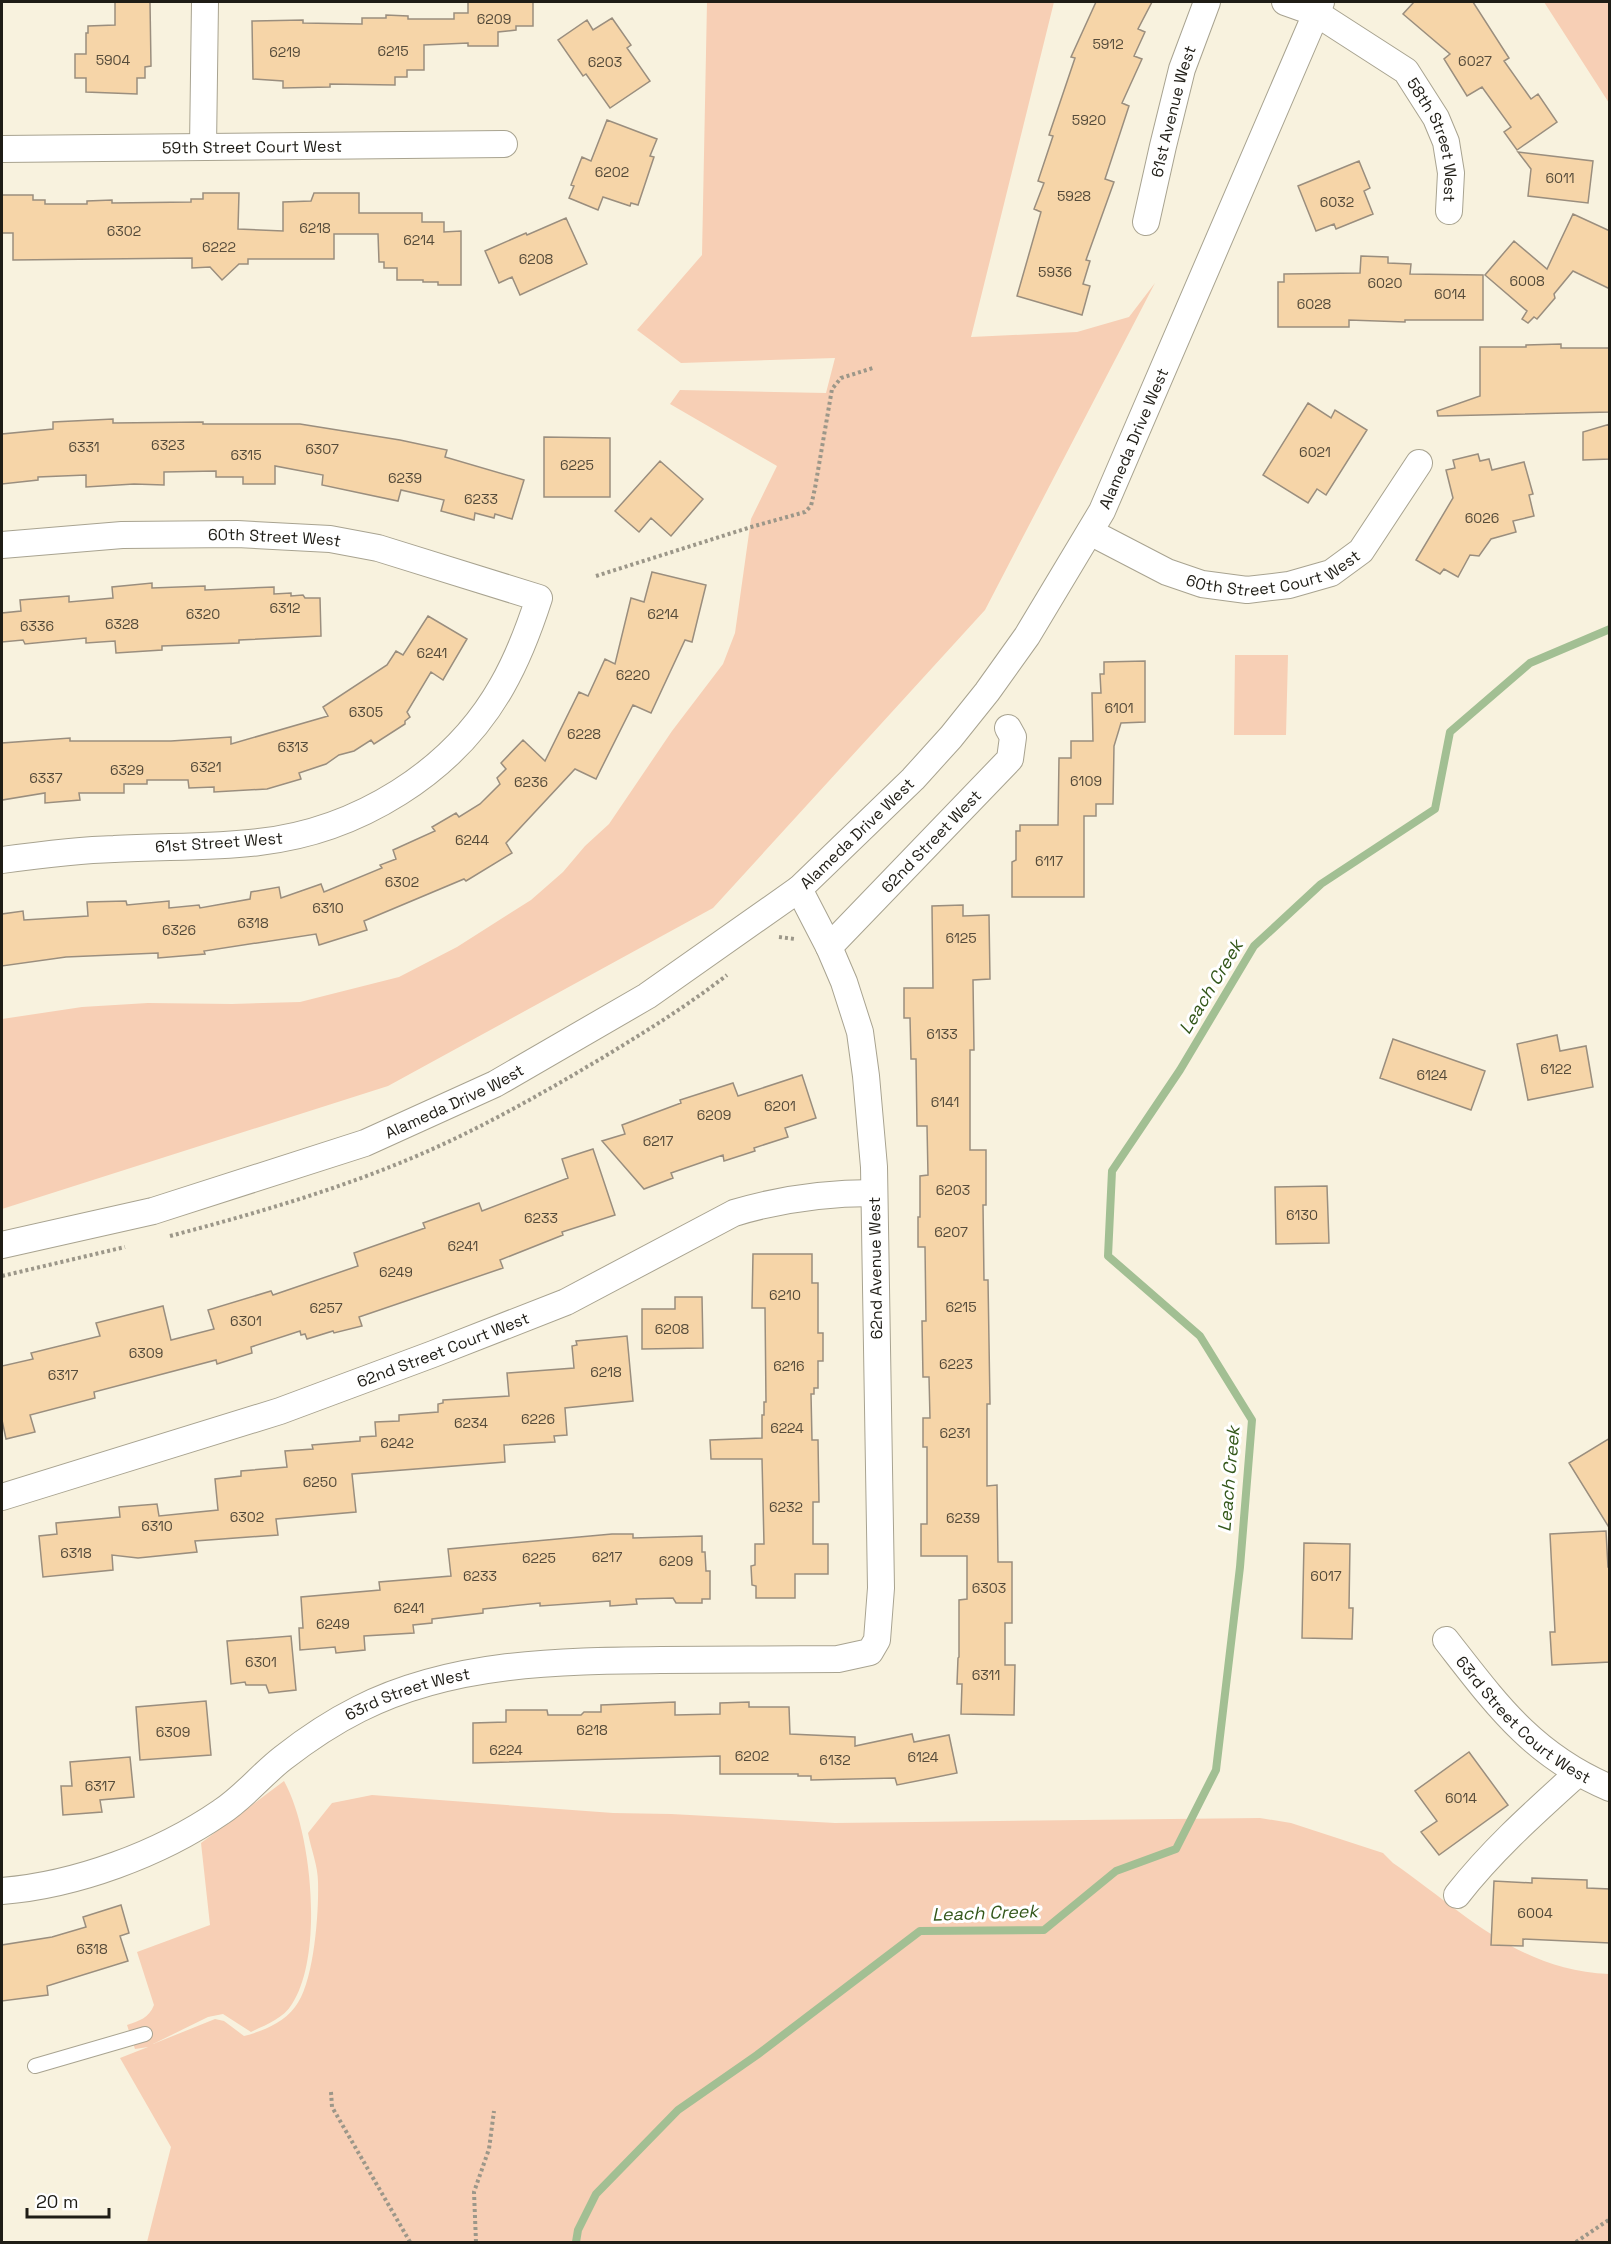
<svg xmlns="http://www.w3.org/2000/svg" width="1611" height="2244" font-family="'Space Grotesk',sans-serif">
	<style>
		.green { fill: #f7cfb5 }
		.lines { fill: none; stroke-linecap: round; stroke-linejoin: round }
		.stream { stroke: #a2bf93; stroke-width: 8 }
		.building { fill: #f6d5a8; stroke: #9a8e7e; stroke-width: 1.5 }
		.lane-casing { stroke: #a8a390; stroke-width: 16 }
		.street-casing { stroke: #a8a390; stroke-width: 28 }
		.path { stroke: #9c9789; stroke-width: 4; stroke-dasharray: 3 3; stroke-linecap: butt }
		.lane { stroke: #fff; stroke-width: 14 }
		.street { stroke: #fff; stroke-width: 26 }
		.labels { text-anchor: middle; stroke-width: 6; stroke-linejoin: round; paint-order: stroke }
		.number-label { font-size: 14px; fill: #554b3a }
		.street-label { font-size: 16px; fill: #1f1d16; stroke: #fff }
		.water-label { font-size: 18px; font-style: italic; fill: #33571a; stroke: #fff }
	</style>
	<rect width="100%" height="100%" fill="#f8f2de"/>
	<path class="green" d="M707,2H1054L971,337L1077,332L1129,317L1155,283L985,610L713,908L388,1086L2,1209V1019L82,1007L148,1003L232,1004L300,1002L399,977L457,947L531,900L563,872L585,846L609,824L672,731L723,664L735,633L751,519L777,466L670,404L680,390L826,393L835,358L681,363L637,330L702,255Z
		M1544,2H1609V103Z
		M1235,655H1288L1286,735H1234Z
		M284,1781C312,1831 324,1955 292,2004C283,2019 265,2025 251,2032L223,2014L208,2017L153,2044L215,2019L224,2021L244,2036C263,2031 283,2023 295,2007C314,1984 319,1913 318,1882C318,1866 311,1849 308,1833L332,1803L372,1795L613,1813L671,1814L835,1823L1260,1818L1291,1823L1383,1853L1393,1863C1464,1912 1517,1970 1609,1974V2242H147L171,2147L120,2058L148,2047L135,2049L127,2025C139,2021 149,2018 154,2005L137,1952L210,1925L201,1843Z"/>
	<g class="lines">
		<path class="stream" d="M576,2242L578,2230L596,2194L678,2110L757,2055L920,1931L1044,1930L1116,1871L1176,1849L1216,1770L1240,1567L1252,1420L1200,1336L1108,1256L1112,1171L1180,1070L1254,946L1321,884L1435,809L1450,732L1530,663L1610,629"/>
	</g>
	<path class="building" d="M115,2H150L151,66L145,67V78H137V94L86,92V78H75V54H86V33H88V26L115,25Z
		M468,2H533V26H516V30L498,32V46H468V43L424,45V70H407V77H395V85L330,84V87L283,88V81L253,79L252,21L303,20V23L362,24V18H386V15L408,16V19H454V13H468Z
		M1096,2H1152L1138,29L1145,32L1134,56L1142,59L1122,103L1129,106L1105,179L1114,182L1086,260L1090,261L1083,284L1090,286L1082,315L1017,296L1041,212L1034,209L1044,183L1038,181L1053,136L1049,135L1075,58L1071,57Z
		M1414,2H1473L1509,58L1504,61L1531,99L1538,94L1557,122L1517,150L1504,132L1511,127L1482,87L1467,96L1444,59L1450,54L1403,14Z
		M612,18L631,45L627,48L650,81L610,108L586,74L583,76L558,40L587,20L593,30Z
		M607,120L657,139L650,156L654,157L638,205L631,203L630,206L603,197L598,210L569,198L574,186L571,185L582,157L591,161Z
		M1518,152L1593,161L1588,203L1528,196L1531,169Z
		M1359,161L1370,188L1364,191L1373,214L1336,229L1334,224L1316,231L1298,186Z
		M203,193H239L238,229L283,231V202L311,201L314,193H359V213H422V222H444V232L461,231V285H438V282H423V280H397V268H384V262H379L378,234H334V259H248V264H239L222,280L210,267L192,268V258L13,260V233H2V195H33V200H45V204H87V201L112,200V203L191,202V199H203Z
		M1573,214L1610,231V289L1573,271L1554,294L1555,298L1537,319L1534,317L1528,323L1522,319L1527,311L1485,275L1514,241L1547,269Z
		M566,218L587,264L520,295L512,277L499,283L485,251L526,233L527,235Z
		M1361,256L1388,257V263L1411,264L1410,274L1483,275V320H1405V322L1349,320V327H1278V282H1284V274L1360,273Z
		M1561,344V348H1610V412L1438,416L1437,411L1480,396V347H1526V345Z
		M1308,403L1331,418L1335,410L1367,430L1326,495L1317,489L1308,503L1263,475Z
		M113,419V423L203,422V424H300L400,440L447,450L445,457L524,480L512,519L495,514L494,518L475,513L474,520L441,511L444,500L401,490L398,501L322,485L323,475L275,466V484H243V477H216V471L164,472V485L134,484L86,487V475L38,477V480L2,484V434L53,429V422Z
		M1610,424V459L1583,460V432Z
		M544,437L610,438V497H544Z
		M1478,454L1480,461L1489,459L1492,470L1524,462L1533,494L1529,495L1534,516L1513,521L1516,532L1491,539L1479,556L1470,555L1458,577L1444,569L1440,574L1416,560L1453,498L1446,470L1455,468L1453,460Z
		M660,461L703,499L671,536L651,518L639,532L615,511Z
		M652,572L706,585L692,642L685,640L651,713L633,705L596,779L575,769L506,843L512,853L466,881L464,879L364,921L367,930L319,945L316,934L204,951L205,954L158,958V953L66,957L2,966V914L23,911L24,920L88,916L87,902L126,901L127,905L169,901V908L199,905L200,908L250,899L251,892L279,887L281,898L321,884L324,892L382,868L380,865L396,859L393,850L435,831L432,827L456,813L459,817L480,804L500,784L497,778L506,769L501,763L523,740L545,761L579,692L588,696L605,659L615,664L631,598L644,602Z
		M152,583V588L205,586V590L274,587V594L291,593V596L303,595L305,598H320L321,636L239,640V643L162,646V650L116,653L115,641L86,643V638L25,644L23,640L2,642V613L21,611L20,600L69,596V602L113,598L112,587Z
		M428,616L467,639L443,680L431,672L407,712L410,717L405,721V724L374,744L371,740L354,751L339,755L326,764L299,773L301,779L267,789L214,792V787L189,788L188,780H147V784H124V793H79L80,800L45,803V793L2,800V743L70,738V741H171L231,737V744L328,716L323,707L387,665L396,651L403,655Z
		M1145,661V722L1121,723L1114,746L1113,804H1096V816H1084V897H1012V862L1016,860V831H1020V825H1058L1059,758H1071V741H1093L1092,693H1101L1100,674H1104V662Z
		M963,905V916L989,915L990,979L973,980L974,1050H970V1150H986V1205H983L984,1280H988L990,1404H987V1486L997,1485L998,1562H1012V1623H1005V1665H1015L1014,1715L961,1714L962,1684H957L958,1658L959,1657V1600L967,1599V1556H921V1524H927V1447H923V1418H930L929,1377H923L922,1321H926L925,1247H918V1217H920V1176L928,1175L927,1126H917L916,1059H911L910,1018H904V988H933L932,906Z
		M1557,1035L1560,1051L1586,1046L1593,1087L1528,1100L1517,1044Z
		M1393,1039L1485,1071L1471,1110L1380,1078Z
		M802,1075L816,1118L785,1128L788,1137L754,1148L755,1151L724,1161L723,1155L671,1173L673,1178L644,1189L602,1141L625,1134L622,1125L681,1103L680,1100L733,1083L738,1096Z
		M593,1149L615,1215L562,1232L563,1235L500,1260L503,1268L359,1317L362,1326L334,1333L333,1331L307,1339L305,1334L301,1335L300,1331L251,1347L252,1353L217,1364L216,1360L94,1392L95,1398L30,1415L35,1432L6,1439L2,1420V1366L33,1359L31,1353L100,1336L96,1323L163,1306L171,1340L214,1329L208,1310L271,1291L273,1295L358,1266L354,1253L425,1228L423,1223L479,1203L482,1211L568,1178L562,1159Z
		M1327,1186L1329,1243L1276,1244L1275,1187Z
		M753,1254H812V1283H818V1333H823V1361H818V1388H814V1394H811L812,1440H818L819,1502H813V1544H828V1574H795V1598H756V1586L752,1585L751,1566L755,1565V1544H764L762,1459H711L710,1440L762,1438V1415H764V1402H766L765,1308H752Z
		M675,1297H702L703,1348L642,1349V1309H675Z
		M627,1336L633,1401L565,1408L567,1435L554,1436L555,1442L504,1445L505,1462L352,1474L356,1512L276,1519L278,1535L195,1541L197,1552L138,1558L112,1555L113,1570L43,1577L39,1536L57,1534L56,1523L120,1517L119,1507L157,1504L159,1516L218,1510L215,1479L241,1476V1471L287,1467L285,1451L313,1449L312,1445L360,1441V1437L376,1436L375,1422L399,1421V1415L438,1412V1404L443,1403V1400L509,1396L507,1373L574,1368L572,1346L577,1345L576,1341Z
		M1610,1438V1529L1569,1463Z
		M1606,1531L1608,1567H1610V1662L1552,1665L1550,1632H1555L1550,1534Z
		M612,1534H633V1538L702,1536V1552H705L706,1571H710V1599H702V1603H676L673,1598L636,1599L637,1604L610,1606V1601L540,1606V1603L483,1609V1613L432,1619V1623L413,1625L414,1633L364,1636L365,1650L336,1653L335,1647L300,1650L299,1628H303L301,1597L380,1590L379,1582L451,1576L448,1549Z
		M1304,1543L1350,1544L1349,1608H1353L1352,1639L1302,1638Z
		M291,1636L296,1690L269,1693L266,1685H246L245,1682L231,1684L227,1641Z
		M206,1701L211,1755L140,1760L136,1707Z
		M675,1702V1715L720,1714V1703L749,1702V1707H789L790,1734L855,1737V1746L912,1734L914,1742L949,1735L957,1773L897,1785L895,1778L811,1780V1776H798V1774H720V1756L473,1763V1723L506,1722V1710H547L548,1715H581L584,1712H601V1705Z
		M1469,1752L1508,1805L1439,1855L1421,1832L1437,1821L1415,1791Z
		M130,1757L134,1797L100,1800L102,1812L63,1815L61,1786H72L70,1762Z
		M1532,1878L1587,1880V1888L1610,1889V1943L1523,1939V1946L1491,1945L1494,1881L1532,1883Z
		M121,1905L129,1933L120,1936L128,1961L47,1986L48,1995L2,2001V1945L52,1937L86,1927L83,1917Z"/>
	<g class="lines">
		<g class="lane-casing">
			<path id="lane" d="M35,2066L145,2034"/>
		</g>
		<g class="street-casing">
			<g id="street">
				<path id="s1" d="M1285,2L1316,13L1406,71L1436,118L1446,142L1451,173L1449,211"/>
				<path d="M203,147L205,2"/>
				<path id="s2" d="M2,149L504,144"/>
				<path id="s3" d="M1146,222L1163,146L1182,69L1207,2"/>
				<path id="s4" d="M1090,532L1167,572L1202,584L1247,590L1289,585L1331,573L1361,551L1419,463"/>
				<path id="s5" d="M2,545L122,535L237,534L330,539L378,548L539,598C529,629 518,658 502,686C453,773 357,831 259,842C211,848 162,846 114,849C77,850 39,855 2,860"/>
				<path id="s6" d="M829,947L1010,759L1013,737L1008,728"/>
				<path id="s7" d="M2,1245L153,1211L365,1143L495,1084L647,996L799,889L913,779L951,737L987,692L1027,636L1102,511L1321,2"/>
				<path id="s8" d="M2,1497L280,1411L433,1354L566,1302L734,1213C780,1199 826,1193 874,1193"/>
				<path id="s9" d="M1446,1640C1496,1704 1532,1755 1610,1788"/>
				<path id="s10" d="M2,1891C76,1885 160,1854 221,1812C244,1797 261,1775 283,1758C306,1740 333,1722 359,1709C452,1662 559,1661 661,1660C720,1660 779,1659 838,1659L870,1652L877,1640L881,1588L874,1167L866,1076L860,1032L844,982L829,947L799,889"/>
				<path d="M1457,1895C1493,1849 1535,1812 1578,1773"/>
			</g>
		</g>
		<path class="path" d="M596,576L751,527L805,512L811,506L815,488L832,389L841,378L873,368
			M779,937L795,939
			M170,1236C261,1212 351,1186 437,1147C494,1121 548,1090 602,1058C645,1032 687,1006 727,975
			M2,1276L125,1247
			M331,2092L332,2107L410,2242
			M476,2242L474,2192L489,2149L494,2111
			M1576,2242L1610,2219"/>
		<use href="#lane" class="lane"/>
		<use href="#street" class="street"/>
	</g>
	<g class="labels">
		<g class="number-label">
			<text x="494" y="24">6209</text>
			<text x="1108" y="49">5912</text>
			<text x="393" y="56">6215</text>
			<text x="285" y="57">6219</text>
			<text x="113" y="65">5904</text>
			<text x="1475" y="66">6027</text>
			<text x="605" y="67">6203</text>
			<text x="1089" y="125">5920</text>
			<text x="612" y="177">6202</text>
			<text x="1560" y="183">6011</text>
			<text x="1074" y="201">5928</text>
			<text x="1337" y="207">6032</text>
			<text x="315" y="233">6218</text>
			<text x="124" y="236">6302</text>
			<text x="419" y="245">6214</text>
			<text x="219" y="252">6222</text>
			<text x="536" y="264">6208</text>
			<text x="1055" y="277">5936</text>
			<text x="1527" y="286">6008</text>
			<text x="1385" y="288">6020</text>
			<text x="1450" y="299">6014</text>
			<text x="1314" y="309">6028</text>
			<text x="168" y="450">6323</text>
			<text x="84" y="452">6331</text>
			<text x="322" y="454">6307</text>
			<text x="1315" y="457">6021</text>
			<text x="246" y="460">6315</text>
			<text x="577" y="470">6225</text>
			<text x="405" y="483">6239</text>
			<text x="481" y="504">6233</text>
			<text x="1482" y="523">6026</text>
			<text x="285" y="613">6312</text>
			<text x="203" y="619">6320</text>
			<text x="663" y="619">6214</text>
			<text x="122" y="629">6328</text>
			<text x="37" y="631">6336</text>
			<text x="432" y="658">6241</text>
			<text x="633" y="680">6220</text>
			<text x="1119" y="713">6101</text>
			<text x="366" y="717">6305</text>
			<text x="584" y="739">6228</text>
			<text x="293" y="752">6313</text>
			<text x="206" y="772">6321</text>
			<text x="127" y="775">6329</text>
			<text x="46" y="783">6337</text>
			<text x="1086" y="786">6109</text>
			<text x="531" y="787">6236</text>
			<text x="472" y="845">6244</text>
			<text x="1049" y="866">6117</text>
			<text x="402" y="887">6302</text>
			<text x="328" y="913">6310</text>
			<text x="253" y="928">6318</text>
			<text x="179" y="935">6326</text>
			<text x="961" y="943">6125</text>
			<text x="942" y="1039">6133</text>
			<text x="1556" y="1074">6122</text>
			<text x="1432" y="1080">6124</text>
			<text x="945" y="1107">6141</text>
			<text x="780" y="1111">6201</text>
			<text x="714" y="1120">6209</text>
			<text x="658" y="1146">6217</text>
			<text x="953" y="1195">6203</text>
			<text x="1302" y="1220">6130</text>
			<text x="541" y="1223">6233</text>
			<text x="951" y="1237">6207</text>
			<text x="463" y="1251">6241</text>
			<text x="396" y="1277">6249</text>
			<text x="785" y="1300">6210</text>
			<text x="961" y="1312">6215</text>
			<text x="326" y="1313">6257</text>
			<text x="246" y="1326">6301</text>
			<text x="672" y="1334">6208</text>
			<text x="146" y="1358">6309</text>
			<text x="956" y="1369">6223</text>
			<text x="789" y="1371">6216</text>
			<text x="606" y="1377">6218</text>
			<text x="63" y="1380">6317</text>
			<text x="538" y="1424">6226</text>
			<text x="471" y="1428">6234</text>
			<text x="787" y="1433">6224</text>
			<text x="955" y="1438">6231</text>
			<text x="397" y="1448">6242</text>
			<text x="320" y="1487">6250</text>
			<text x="786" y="1512">6232</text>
			<text x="247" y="1522">6302</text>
			<text x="963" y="1523">6239</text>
			<text x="157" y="1531">6310</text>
			<text x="76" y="1558">6318</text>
			<text x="607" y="1562">6217</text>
			<text x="539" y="1563">6225</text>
			<text x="676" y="1566">6209</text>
			<text x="480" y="1581">6233</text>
			<text x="1326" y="1581">6017</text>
			<text x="989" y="1593">6303</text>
			<text x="409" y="1613">6241</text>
			<text x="333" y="1629">6249</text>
			<text x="261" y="1667">6301</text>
			<text x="986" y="1680">6311</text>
			<text x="592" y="1735">6218</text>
			<text x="173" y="1737">6309</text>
			<text x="506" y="1755">6224</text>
			<text x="752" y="1761">6202</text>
			<text x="923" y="1762">6124</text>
			<text x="835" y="1765">6132</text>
			<text x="100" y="1791">6317</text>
			<text x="1461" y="1803">6014</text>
			<text x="1535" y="1918">6004</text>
			<text x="92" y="1954">6318</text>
		</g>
		<g class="street-label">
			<text dy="6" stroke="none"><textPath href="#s3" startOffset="114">61st Avenue West</textPath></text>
			<text dy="6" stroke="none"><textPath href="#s1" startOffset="216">58th Street West</textPath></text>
			<text dy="6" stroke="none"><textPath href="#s2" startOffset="250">59th Street Court West</textPath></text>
			<text dy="6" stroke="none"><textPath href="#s7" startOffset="1448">Alameda Drive West</textPath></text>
			<text dy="6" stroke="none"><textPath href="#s5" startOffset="273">60th Street West</textPath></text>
			<text dy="6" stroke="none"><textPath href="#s4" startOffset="198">60th Street Court West</textPath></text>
			<text dy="6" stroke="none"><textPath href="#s7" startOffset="962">Alameda Drive West</textPath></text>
			<text dy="6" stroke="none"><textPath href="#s6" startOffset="147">62nd Street West</textPath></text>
			<text transform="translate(219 842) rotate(-4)" y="6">61st Street West</text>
			<text dy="6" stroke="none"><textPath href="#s7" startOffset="476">Alameda Drive West</textPath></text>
			<text transform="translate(875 1268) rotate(-91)" y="6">62nd Avenue West</text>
			<text dy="6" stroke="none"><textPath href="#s8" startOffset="465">62nd Street Court West</textPath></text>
			<text dy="6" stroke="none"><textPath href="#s10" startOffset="459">63rd Street West</textPath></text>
			<text dy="6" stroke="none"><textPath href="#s9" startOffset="112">63rd Street Court West</textPath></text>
		</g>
		<g class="water-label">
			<text transform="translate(1211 987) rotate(-59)" y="6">Leach Creek</text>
			<text transform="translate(1229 1479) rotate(-85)" y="6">Leach Creek</text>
			<text transform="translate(985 1913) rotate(-2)" y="6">Leach Creek</text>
		</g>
	</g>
	<rect width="1611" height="2244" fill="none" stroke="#1f1d16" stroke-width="6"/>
	<path d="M27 2208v9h82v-9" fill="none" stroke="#1f1d16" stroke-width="3"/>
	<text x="36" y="2208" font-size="18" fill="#1f1d16" stroke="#ffffff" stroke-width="4.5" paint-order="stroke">20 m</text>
</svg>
